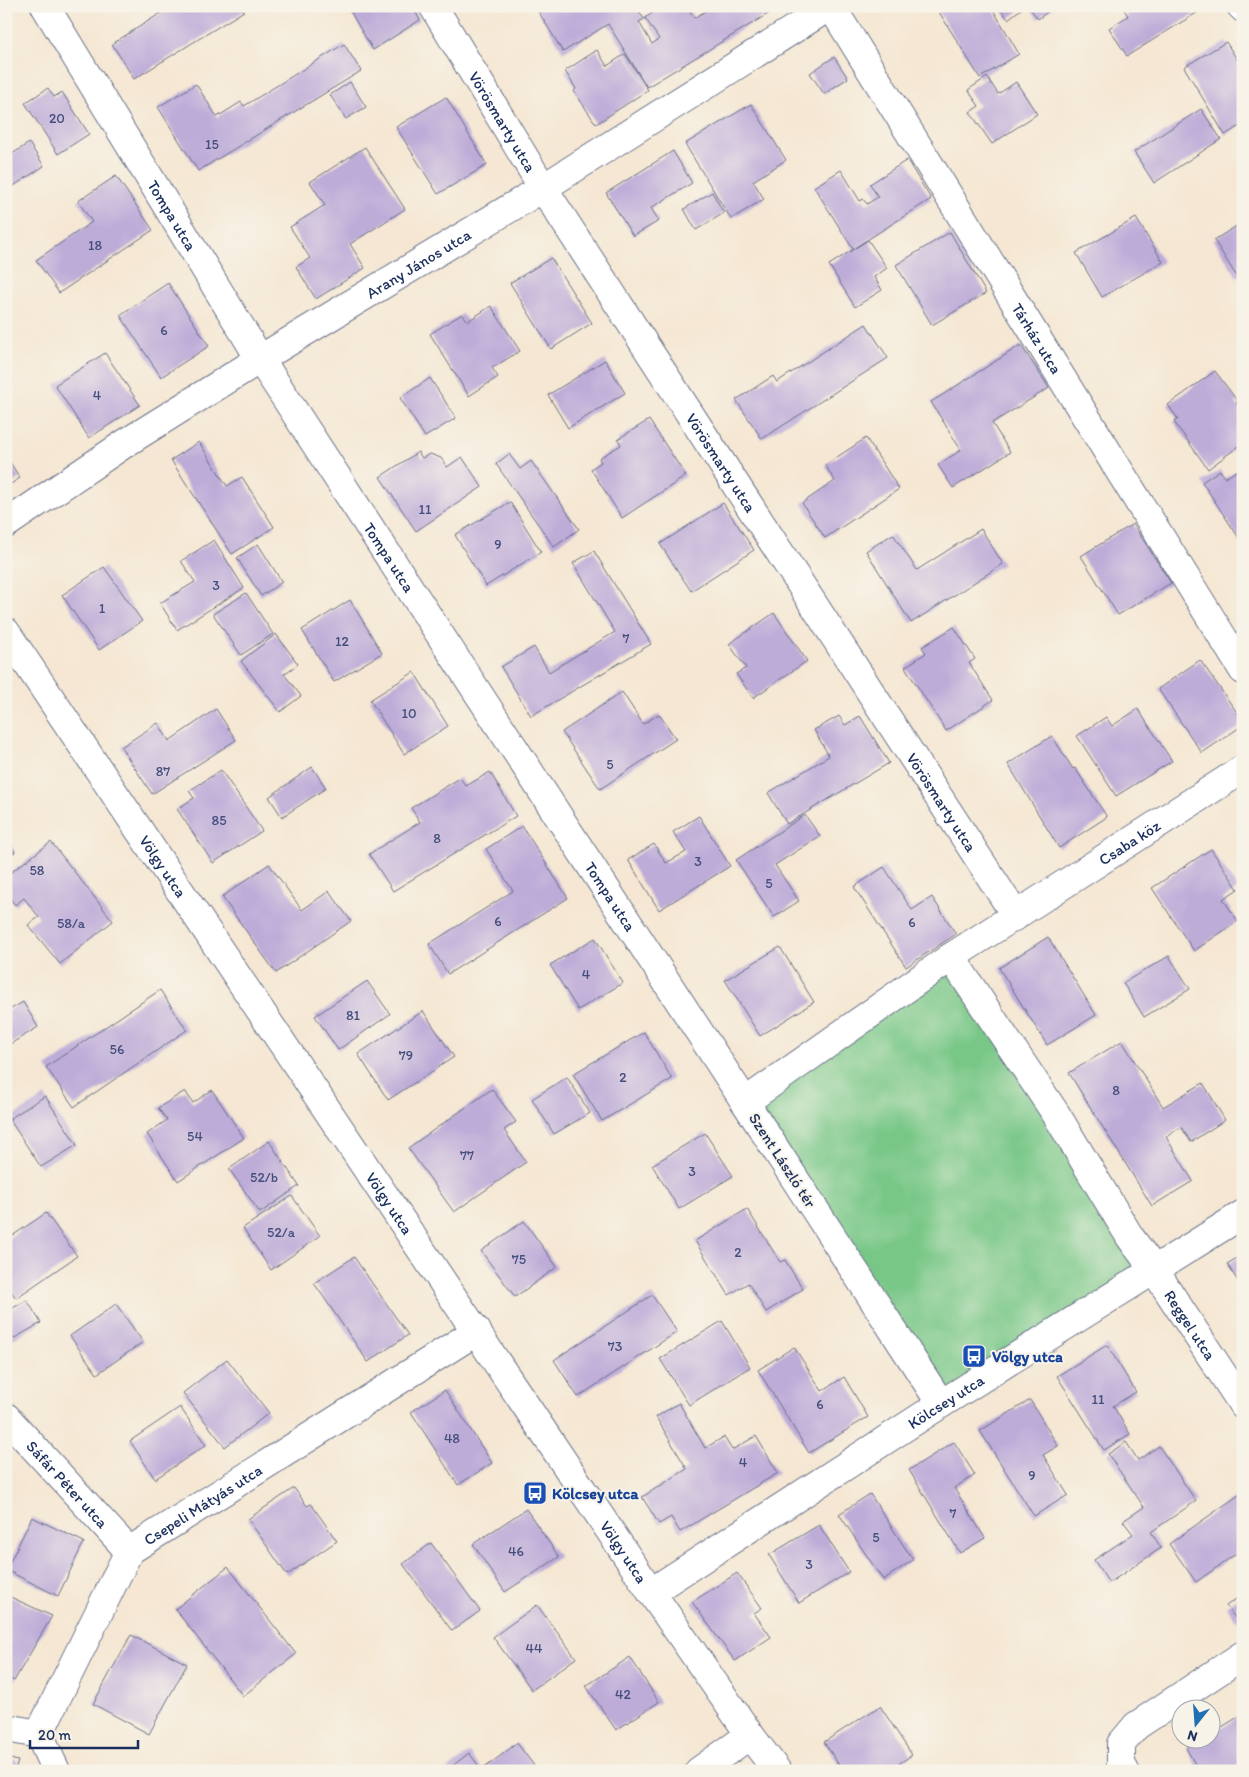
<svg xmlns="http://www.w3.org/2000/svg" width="1249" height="1777" font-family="Itim,sans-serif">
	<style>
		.green { fill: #78c787; stroke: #4a7b72 }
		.building { fill: #bdabd8 }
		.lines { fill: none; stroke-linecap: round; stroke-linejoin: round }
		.minor-casing { stroke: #676f87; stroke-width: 30 }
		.minor { stroke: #fff; stroke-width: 28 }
		.labels { text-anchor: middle; stroke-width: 4; stroke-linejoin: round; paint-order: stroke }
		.number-label { font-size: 14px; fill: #444e7c }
		.street-label { font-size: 16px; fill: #1b2f5e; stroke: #f7f3e8 }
		.transit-label { font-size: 16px; font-weight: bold; fill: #164399; stroke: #f7f3e8; text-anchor: start }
	</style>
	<rect width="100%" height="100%" fill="#f7f3e8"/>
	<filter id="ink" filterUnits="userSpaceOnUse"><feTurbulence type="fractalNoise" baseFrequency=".02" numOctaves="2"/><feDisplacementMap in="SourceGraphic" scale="10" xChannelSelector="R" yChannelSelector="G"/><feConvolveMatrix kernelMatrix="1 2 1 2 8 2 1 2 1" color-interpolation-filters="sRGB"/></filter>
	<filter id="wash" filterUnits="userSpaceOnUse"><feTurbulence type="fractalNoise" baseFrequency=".0096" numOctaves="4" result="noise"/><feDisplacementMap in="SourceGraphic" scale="20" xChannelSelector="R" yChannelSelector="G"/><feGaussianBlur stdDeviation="1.12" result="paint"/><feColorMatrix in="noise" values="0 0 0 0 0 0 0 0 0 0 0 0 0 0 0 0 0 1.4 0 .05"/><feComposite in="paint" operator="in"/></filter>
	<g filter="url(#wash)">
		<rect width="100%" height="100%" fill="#f5e7d3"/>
		<path class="green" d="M951,957L1155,1271L941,1404L745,1102Z"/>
		<g id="blocks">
			<path class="building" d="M172,6H241L244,11L134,79L112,44Z
				M347,6H412L420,20L373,50Z
				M535,6H636L644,19L639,22L652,44L659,39L645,18L663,6H687L694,18L714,6H781L647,87L608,24L563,52Z
				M948,6H991L1019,54L980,78L939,12Z
				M998,6H1025L1008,19Z
				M1028,6H1055L1038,19Z
				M1122,6H1194L1198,12L1127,56L1109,28L1128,16Z
				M1226,42L1243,69V124L1225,135L1184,67Z
				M344,44L361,71L198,171L158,107L196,84L217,117L241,102L244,106Z
				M597,50L607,66L625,54L648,90L596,124L574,91L576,89L565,71Z
				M834,57L848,78L824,94L810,73Z
				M987,77L998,94L1016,82L1037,114L992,144L970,112L979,106L968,90Z
				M350,82L366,107L346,119L330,95Z
				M48,88L54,97L62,92L89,134L58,154L25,103Z
				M446,97L487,165L438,194L396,127Z
				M751,104L786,160L753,181L764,199L731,219L685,144Z
				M1201,109L1221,139L1154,183L1134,152Z
				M29,143L44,166L6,191V158Z
				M365,147L405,209L350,244L365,268L316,299L296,267L310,258L290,227L325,205L310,182Z
				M673,151L692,183L651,208L659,221L633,236L606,193Z
				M907,160L931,199L853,249L814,187L841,170L860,201L863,199L867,204L878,197L870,184Z
				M116,176L153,230L59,293L36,260L92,222L78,201Z
				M712,192L724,213L696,230L684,209Z
				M1136,218L1163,262L1102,297L1076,253Z
				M1243,222V273L1237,277L1214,240Z
				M950,232L986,293L932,325L896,265Z
				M868,240L887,268L874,277L882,290L855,307L829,265Z
				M551,258L592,323L551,349L510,283Z
				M168,283L209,346L161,377L120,315Z
				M491,306L520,351L492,368L498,377L469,396L430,334L462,314L468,321Z
				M866,324L888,358L762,439L736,400L773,376L777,382Z
				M1021,345L1049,388L992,423L1010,452L953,488L938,465L961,450L931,402Z
				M105,353L140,405L89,438L55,385Z
				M605,360L625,393L568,428L548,395Z
				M1215,371L1238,402L1236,403L1243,413V443L1208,469L1174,422L1178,419L1168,405Z
				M430,378L456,418L425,437L400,398Z
				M649,420L686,476L622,518L591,469L601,462L599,458L621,445L618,439Z
				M866,438L899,489L825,538L802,503L835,481L825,465Z
				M199,442L227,486L242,477L274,527L232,554L171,460Z
				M418,452L422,458L430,454L441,458L447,467L462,457L482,487L416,531L380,477Z
				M509,454L520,469L531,461L579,529L554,547L496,464Z
				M6,456L20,478L6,487Z
				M1243,467V544L1202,482L1220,470L1225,478Z
				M510,502L541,552L486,586L455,535Z
				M723,503L754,550L691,591L660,544Z
				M1133,524L1171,583L1118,615L1081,556Z
				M981,529L1003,564L911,623L866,551L893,534L917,570Z
				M214,540L244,588L177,630L160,603L195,582L181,561Z
				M258,544L282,582L261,596L237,558Z
				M594,551L651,644L531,716L501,667L534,647L549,672L615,632L573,563Z
				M104,567L142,621L99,650L62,595Z
				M246,593L273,634L241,655L213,614Z
				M350,600L382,653L334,682L302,630Z
				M774,613L807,661L753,698L736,674L746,668L729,644Z
				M954,627L975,659L969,663L993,700L946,731L905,667L926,653L922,647Z
				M276,634L298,664L284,674L301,696L280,712L241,661Z
				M1200,660L1243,721V725L1202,753L1158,689Z
				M414,672L448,726L404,754L370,700Z
				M622,692L643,724L659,714L676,739L600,789L562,732Z
				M216,709L236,740L152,794L121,747L158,723L169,741Z
				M1138,709L1172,761L1116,796L1077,736L1106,717L1112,726Z
				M839,716L845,725L860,716L889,763L787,824L768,793L829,756L814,730Z
				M1052,736L1073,769L1075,768L1107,817L1059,848L1008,764Z
				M312,767L326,788L282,817L269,797Z
				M221,770L262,831L213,863L177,809L194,798L189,791Z
				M490,772L516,816L393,891L369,854L420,822L411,808L460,778L466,786Z
				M805,815L820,836L775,865L799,901L774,917L736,860Z
				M699,816L730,866L659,910L628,860L654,844L666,863L686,852L673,832Z
				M522,826L568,898L448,974L429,944L513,891L486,849Z
				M6,838L15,852L6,857Z
				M51,842L113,921L60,964L28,925L39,917L24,898L15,905L6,893V876Z
				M1211,849L1238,889L1223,899L1238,921L1194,951L1152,888Z
				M269,864L302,910L329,891L351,921L276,973L222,897Z
				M884,867L912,910L932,897L956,934L906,967L854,887Z
				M1048,937L1096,1015L1047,1045L999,968Z
				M595,938L623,983L578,1010L550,965Z
				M780,947L814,1002L760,1036L725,980Z
				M1169,956L1190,989L1144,1017L1123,983Z
				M367,981L390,1014L338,1050L315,1016Z
				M160,990L187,1030L74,1107L46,1067Z
				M23,1002L38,1027L7,1046L6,1012Z
				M423,1011L454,1057L388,1100L358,1054Z
				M644,1032L672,1079L602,1121L573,1074Z
				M1122,1041L1163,1107L1203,1083L1225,1120L1191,1142L1181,1127L1166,1137L1193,1181L1152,1206L1069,1073Z
				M567,1077L590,1113L554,1134L532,1099Z
				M492,1089L516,1122L504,1130L526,1162L454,1212L408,1148Z
				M212,1090L244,1138L178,1181L147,1134L167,1120L158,1108L185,1091L193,1103Z
				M45,1096L77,1145L41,1167L9,1119Z
				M705,1133L733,1176L679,1209L652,1165Z
				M269,1141L299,1186L260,1213L229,1169Z
				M292,1196L320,1236L271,1270L243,1228Z
				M747,1209L780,1262L785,1260L803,1289L766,1312L748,1283L729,1295L695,1241Z
				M46,1213L77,1256L16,1298L6,1285V1240Z
				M524,1221L557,1267L515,1297L481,1251Z
				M1243,1254V1289L1227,1264Z
				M354,1257L408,1335L368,1362L314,1283Z
				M652,1295L677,1332L578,1397L554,1360Z
				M6,1300L11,1309L27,1300L41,1323L6,1343Z
				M116,1304L143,1342L97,1374L70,1336Z
				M722,1321L750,1367L689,1405L660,1359Z
				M1107,1345L1136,1392L1113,1406L1130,1434L1104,1450L1057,1376Z
				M794,1347L822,1391L844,1377L868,1417L809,1453L758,1370Z
				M227,1359L269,1413L225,1447L183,1393Z
				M445,1390L492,1463L458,1485L411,1412Z
				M1030,1400L1058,1446L1043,1455L1068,1495L1034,1516L980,1431Z
				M679,1403L705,1448L724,1437L732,1450L756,1436L778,1473L680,1532L671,1517L659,1524L642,1497L687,1469L656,1417Z
				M180,1407L206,1445L155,1479L130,1441Z
				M954,1442L975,1475L954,1488L985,1538L960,1553L909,1470Z
				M1126,1442L1138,1460L1159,1446L1196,1501L1151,1532L1161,1548L1109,1583L1094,1560L1133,1534L1123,1521L1144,1507L1108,1454Z
				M294,1488L307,1506L311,1504L337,1541L287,1575L248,1519Z
				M1243,1492V1549L1196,1582L1169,1544Z
				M870,1494L913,1560L883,1580L839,1514Z
				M526,1509L559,1557L505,1592L473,1544Z
				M32,1517L84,1542L58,1596L6,1570Z
				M819,1525L849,1572L799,1603L769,1555Z
				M431,1543L480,1611L452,1631L403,1564Z
				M228,1567L296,1654L243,1696L175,1609Z
				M737,1573L762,1608L754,1613L771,1637L735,1661L692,1602Z
				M1243,1594V1628L1226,1606Z
				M6,1595L52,1616L14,1681L6,1677Z
				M537,1605L576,1658L532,1690L493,1637Z
				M131,1635L187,1664L149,1734L93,1704Z
				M630,1657L659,1702L616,1730L586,1686Z
				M880,1706L912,1755L888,1771H843L824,1742Z
				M1243,1714V1771H1199L1186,1748L1200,1740H1212V1733Z
				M517,1743L538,1771H446L469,1753L482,1770Z
				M6,1758L18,1761L15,1771H6Z"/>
		</g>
	</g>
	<g filter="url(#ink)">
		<use href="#blocks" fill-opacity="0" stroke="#676f87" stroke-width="1"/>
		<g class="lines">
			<g class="minor-casing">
				<g id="minor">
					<path id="s1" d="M45,6L260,359L745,1102"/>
					<path id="s2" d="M433,6L543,188L1016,916"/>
					<path id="s3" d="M831,6L1243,670"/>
					<path d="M1241,6L1243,8"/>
					<path id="s4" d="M6,524L124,444L260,359L543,188L830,6"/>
					<path id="s5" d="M6,632L651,1592L750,1735L777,1771"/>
					<path id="s6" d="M951,957L1243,769"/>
					<path id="s7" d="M941,1404L745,1102L951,957L1056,1114L1130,1237L1155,1271L1243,1405"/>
					<path id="s8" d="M6,1417L129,1551"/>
					<path id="s9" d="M651,1592L941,1404L1243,1214"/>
					<path d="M6,1728L39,1734"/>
					<path id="s10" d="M39,1734L129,1551L477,1331"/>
					<path d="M39,1734L56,1771"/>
					<path d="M699,1771L750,1735"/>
					<path d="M1125,1771L1121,1764V1744L1136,1726L1243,1655"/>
				</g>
			</g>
			<use href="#minor" class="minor"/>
		</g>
	</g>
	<defs>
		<g id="bus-square" transform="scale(1.25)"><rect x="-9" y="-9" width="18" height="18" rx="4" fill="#1a4fb4" stroke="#f7f3e8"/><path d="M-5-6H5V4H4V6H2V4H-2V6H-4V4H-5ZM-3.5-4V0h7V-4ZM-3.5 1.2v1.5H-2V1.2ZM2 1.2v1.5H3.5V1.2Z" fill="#fff"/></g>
	</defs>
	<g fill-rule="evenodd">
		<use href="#bus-square" x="974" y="1356"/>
		<use href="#bus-square" x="535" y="1493"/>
	</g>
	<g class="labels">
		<g class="number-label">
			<text x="57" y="123">20</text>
			<text x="212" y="149">15</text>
			<text x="95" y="250">18</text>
			<text x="164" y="335">6</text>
			<text x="97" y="400">4</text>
			<text x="425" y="514">11</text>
			<text x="498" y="549">9</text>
			<text x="216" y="590">3</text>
			<text x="102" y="613">1</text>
			<text x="626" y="643">7</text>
			<text x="342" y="646">12</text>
			<text x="409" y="718">10</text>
			<text x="610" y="769">5</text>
			<text x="163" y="776">87</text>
			<text x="219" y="825">85</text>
			<text x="437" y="843">8</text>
			<text x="698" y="866">3</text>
			<text x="37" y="875">58</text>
			<text x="769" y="888">5</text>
			<text x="498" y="926">6</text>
			<text x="912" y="927">6</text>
			<text x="71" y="928">58/a</text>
			<text x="586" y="979">4</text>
			<text x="353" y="1020">81</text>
			<text x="117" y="1054">56</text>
			<text x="406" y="1060">79</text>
			<text x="623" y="1082">2</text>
			<text x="1116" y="1095">8</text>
			<text x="195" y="1141">54</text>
			<text x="467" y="1160">77</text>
			<text x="692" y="1176">3</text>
			<text x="264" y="1182">52/b</text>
			<text x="281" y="1237">52/a</text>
			<text x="738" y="1257">2</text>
			<text x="519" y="1264">75</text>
			<text x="615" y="1351">73</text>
			<text x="1098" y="1404">11</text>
			<text x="820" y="1409">6</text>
			<text x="452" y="1443">48</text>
			<text x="743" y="1467">4</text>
			<text x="1032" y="1480">9</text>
			<text x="953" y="1518">7</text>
			<text x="876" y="1542">5</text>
			<text x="516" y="1556">46</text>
			<text x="809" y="1569">3</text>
			<text x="534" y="1653">44</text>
			<text x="623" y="1699">42</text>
		</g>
		<g class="street-label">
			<text dy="6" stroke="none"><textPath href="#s2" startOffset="135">Vörösmarty utca</textPath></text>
			<text dy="6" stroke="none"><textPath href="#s1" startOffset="245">Tompa utca</textPath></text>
			<text dy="6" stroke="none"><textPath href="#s4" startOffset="488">Arany János utca</textPath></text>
			<text dy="6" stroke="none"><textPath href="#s3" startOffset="391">Tárház utca</textPath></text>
			<text dy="6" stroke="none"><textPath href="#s2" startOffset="540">Vörösmarty utca</textPath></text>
			<text dy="6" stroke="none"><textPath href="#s1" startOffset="650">Tompa utca</textPath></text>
			<text dy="6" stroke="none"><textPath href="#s2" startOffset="945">Vörösmarty utca</textPath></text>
			<text dy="6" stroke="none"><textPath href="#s6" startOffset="212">Csaba köz</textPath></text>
			<text dy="6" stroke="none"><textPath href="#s5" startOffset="282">Völgy utca</textPath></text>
			<text dy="6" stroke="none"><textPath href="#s1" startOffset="1055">Tompa utca</textPath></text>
			<text transform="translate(783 1160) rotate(57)" y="6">Szent László tér</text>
			<text dy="6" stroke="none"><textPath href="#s5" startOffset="688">Völgy utca</textPath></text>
			<text dy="6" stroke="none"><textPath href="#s7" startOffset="1051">Reggel utca</textPath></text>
			<text dy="6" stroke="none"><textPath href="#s9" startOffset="351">Kölcsey utca</textPath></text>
			<text dy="6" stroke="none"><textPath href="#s8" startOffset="91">Sáfár Péter utca</textPath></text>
			<text dy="6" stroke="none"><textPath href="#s10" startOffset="291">Csepeli Mátyás utca</textPath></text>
			<text dy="6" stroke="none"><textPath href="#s5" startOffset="1108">Völgy utca</textPath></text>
		</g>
		<g class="transit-label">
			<text x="992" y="1362">Völgy utca</text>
			<text x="552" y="1499">Kölcsey utca</text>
		</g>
	</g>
	<rect width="1249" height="1777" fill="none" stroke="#f7f3e8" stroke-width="25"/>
	<g transform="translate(1196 1724) rotate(197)"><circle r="24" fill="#f7f3e8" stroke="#9fa5b1"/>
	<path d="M0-4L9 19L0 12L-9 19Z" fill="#1f6fb2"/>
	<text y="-8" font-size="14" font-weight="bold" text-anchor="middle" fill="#1b2f5e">N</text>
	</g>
	<path d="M30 1740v8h108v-8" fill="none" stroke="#1b2f5e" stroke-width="2.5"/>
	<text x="38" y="1740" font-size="15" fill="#1b2f5e" stroke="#f7f3e8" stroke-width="4" paint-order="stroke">20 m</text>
</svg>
